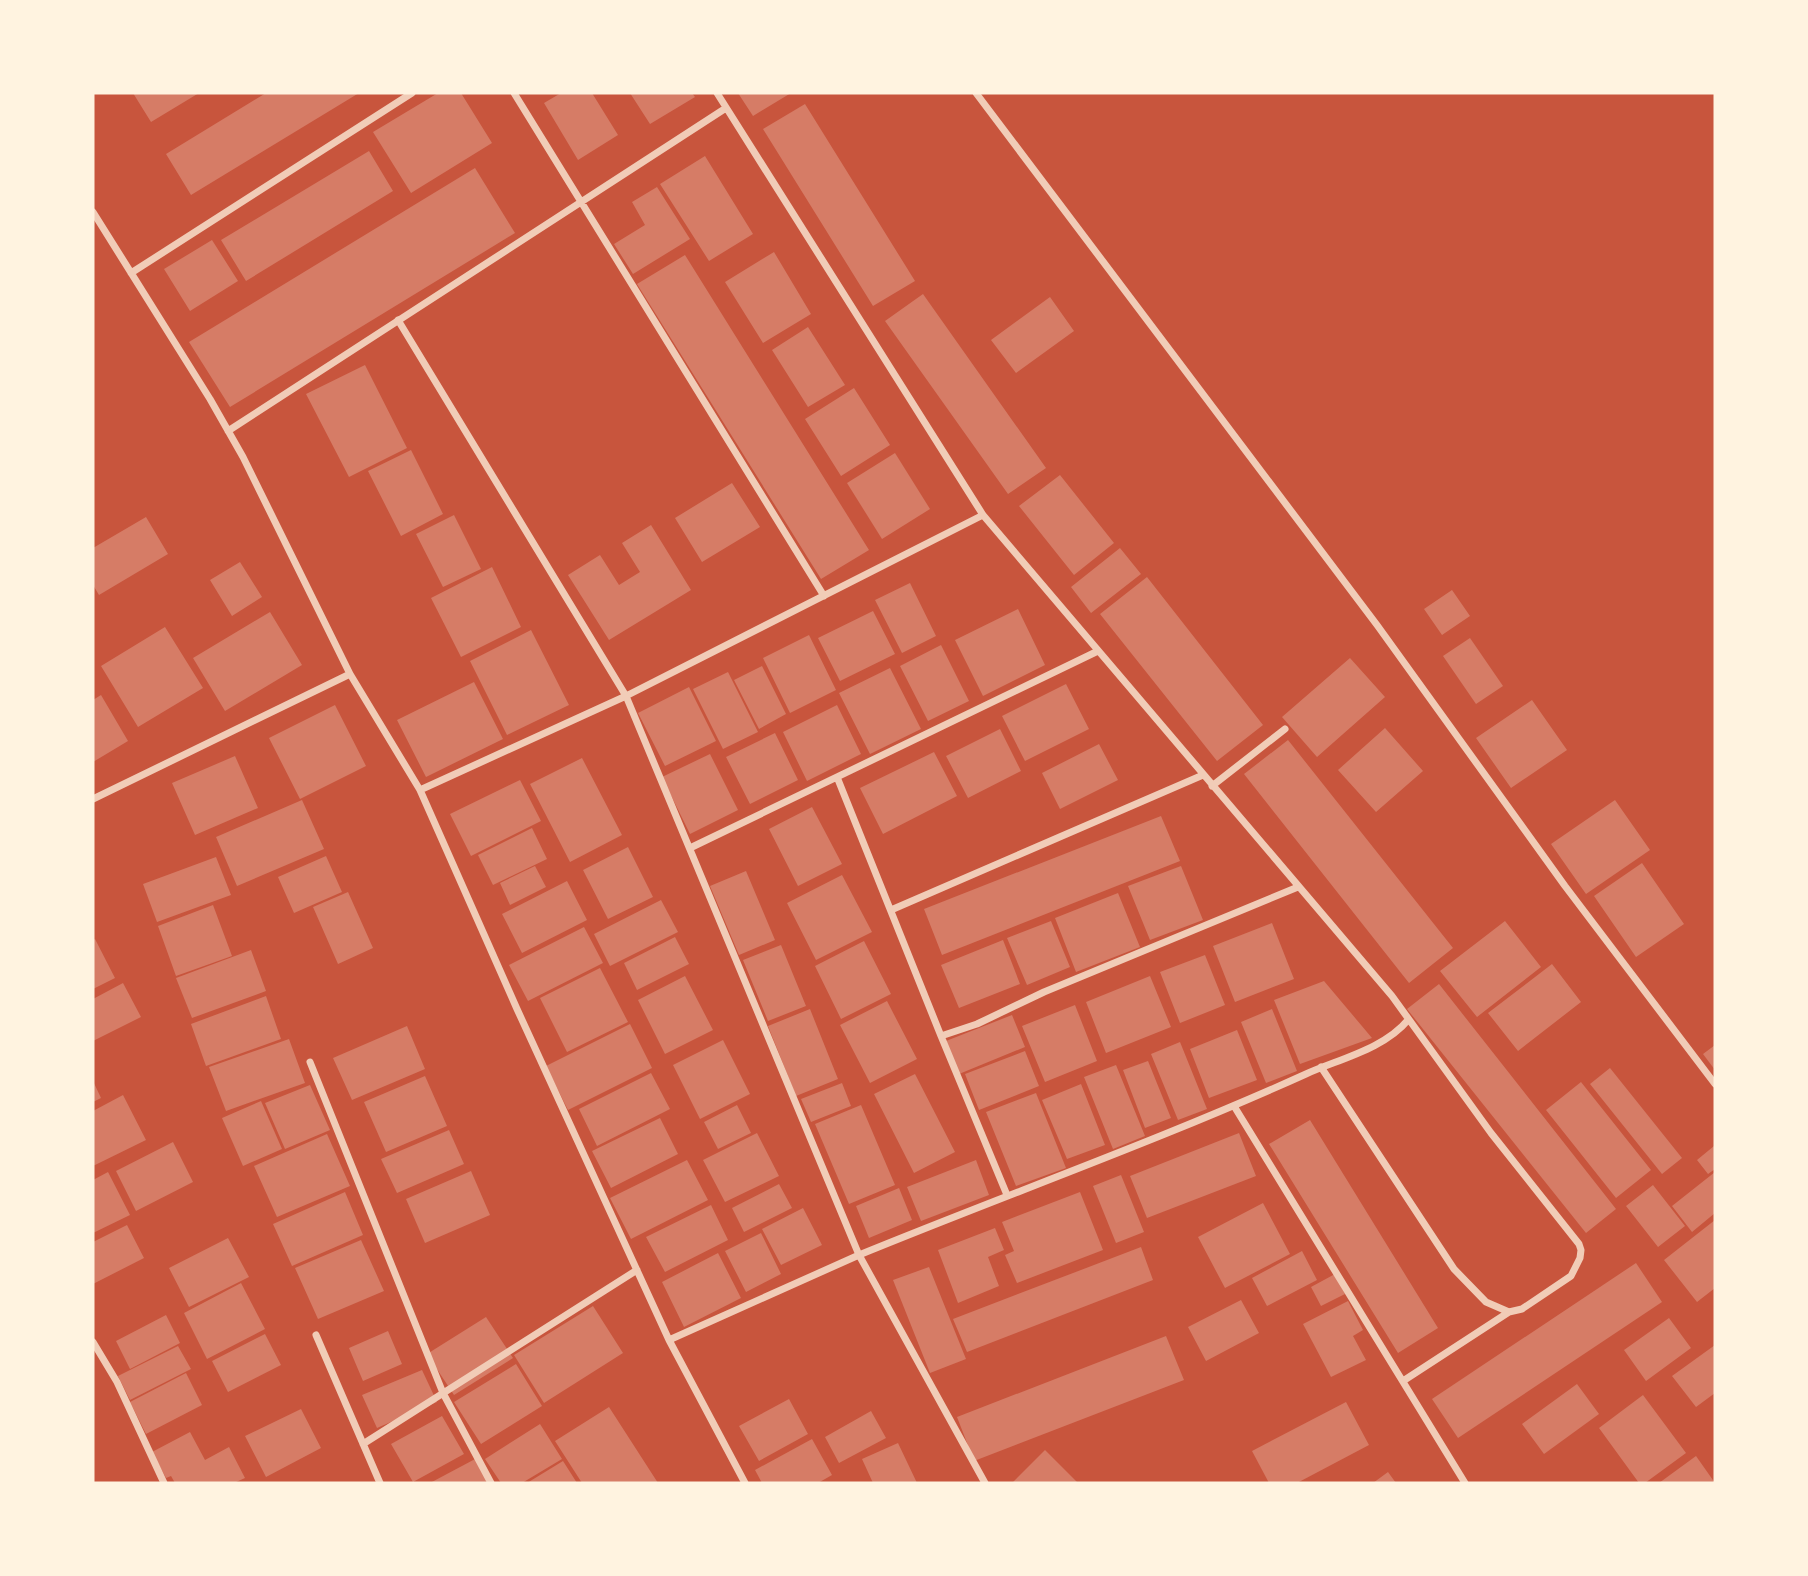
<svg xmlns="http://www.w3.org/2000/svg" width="1808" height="1576" font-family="'PT Sans',sans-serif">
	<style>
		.building { fill: #d67c66 }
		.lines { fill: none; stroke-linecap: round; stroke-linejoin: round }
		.minor { stroke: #f1ccb7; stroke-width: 7 }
	</style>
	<rect width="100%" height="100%" fill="#c8553d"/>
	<path class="building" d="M133,93H199L151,122Z
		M266,93H359L191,195L166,154Z
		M438,93H461L492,143L411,193L373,132Z
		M561,93H592L618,135L578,160L544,103Z
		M630,93H692L695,97L650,124Z
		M738,93H791L753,116Z
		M805,104L915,281L873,306L763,129Z
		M369,151L393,191L246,281L221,240Z
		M705,156L753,234L709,261L660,184Z
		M475,168L515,233L230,407L189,342Z
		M657,187L690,239L633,274L614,244L645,225L632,202Z
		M212,240L238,281L190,311L164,269Z
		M774,252L811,314L763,343L725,282Z
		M685,255L869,550L821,579L637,284Z
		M923,294L1046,468L1008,494L885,321Z
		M1050,297L1074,331L1016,373L991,340Z
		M808,327L845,385L808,407L772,350Z
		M365,365L407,448L349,477L306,394Z
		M854,388L890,445L841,476L805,419Z
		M411,450L443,514L401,536L368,471Z
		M895,453L930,509L882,539L847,483Z
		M1060,475L1114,543L1074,575L1019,506Z
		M732,483L760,527L702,562L675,518Z
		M454,515L481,569L443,587L416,534Z
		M146,517L168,554L99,595L93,585V548Z
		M651,525L691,590L609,640L568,575L600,555L619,585L640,572L622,543Z
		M1120,548L1141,574L1091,613L1071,587Z
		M240,562L262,597L232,616L210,580Z
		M492,567L521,627L461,657L431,598Z
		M1147,577L1263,725L1217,761L1100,614Z
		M910,583L936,636L902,653L875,600Z
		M1452,590L1470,616L1442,635L1424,609Z
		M1018,609L1045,665L983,696L955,640Z
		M873,611L895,654L840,681L818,638Z
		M270,612L302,665L225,711L193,658Z
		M165,627L203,688L138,727L101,666Z
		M531,630L569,705L507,735L470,661Z
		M809,635L836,690L790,713L763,658Z
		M1470,638L1503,686L1476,704L1443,656Z
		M941,645L969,701L928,721L900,666Z
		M1350,658L1385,697L1317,757L1282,717Z
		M762,666L786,714L759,729L734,680Z
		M890,668L921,729L870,754L839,693Z
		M728,672L758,732L723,749L693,689Z
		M474,682L503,739L426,777L397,720Z
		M1066,684L1089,729L1025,761L1002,716Z
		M689,687L716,741L665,766L638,713Z
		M101,695L128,741L93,762V700Z
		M1532,700L1567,750L1511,788L1476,738Z
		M335,705L366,766L300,799L269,738Z
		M837,705L861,754L807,781L783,732Z
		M1385,728L1423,771L1376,812L1338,770Z
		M1000,729L1021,771L968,798L946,756Z
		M775,733L798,780L750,804L726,757Z
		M1288,740L1453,948L1409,983L1244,774Z
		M1099,744L1118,780L1060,809L1042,773Z
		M934,752L957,796L883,834L860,788Z
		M710,754L738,810L690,834L662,777Z
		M235,756L258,808L195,835L172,783Z
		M582,758L622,835L570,862L530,784Z
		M520,780L541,821L471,856L450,814Z
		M302,800L324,849L237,886L216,837Z
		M1615,800L1650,850L1586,894L1551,844Z
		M812,807L842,864L798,886L769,829Z
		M1161,816L1180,861L942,955L924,909Z
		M532,828L547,859L493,885L478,855Z
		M628,847L653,897L608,919L583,870Z
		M326,856L342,892L294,913L278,877Z
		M216,857L231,895L157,922L143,884Z
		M1642,863L1684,924L1636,957L1594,896Z
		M535,866L546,887L510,905L500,883Z
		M1181,866L1203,920L1150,940L1128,886Z
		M746,871L775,940L739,955L710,886Z
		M842,875L872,932L816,960L787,903Z
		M567,881L587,920L522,953L502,914Z
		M348,892L373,948L338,964L313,907Z
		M1118,893L1140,947L1076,972L1055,918Z
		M661,900L678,932L610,966L594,934Z
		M213,905L232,956L176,976L158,926Z
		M1051,921L1070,967L1027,985L1007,938Z
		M1505,921L1541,967L1477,1017L1440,971Z
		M1272,923L1294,979L1235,1002L1213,946Z
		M584,927L603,963L528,1001L509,965Z
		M675,937L689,964L637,990L624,963Z
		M95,939L115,978L93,989V940Z
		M1003,940L1020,984L959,1008L941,965Z
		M864,941L891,994L841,1019L815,966Z
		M781,945L806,1006L768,1021L743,960Z
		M251,950L266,991L192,1018L176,978Z
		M1205,955L1225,1005L1180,1023L1160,972Z
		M1552,964L1581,1002L1518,1051L1488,1013Z
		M600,968L628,1022L567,1052L540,998Z
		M685,976L713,1030L665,1054L638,1000Z
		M1150,976L1171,1027L1106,1053L1086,1002Z
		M1324,981L1372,1038L1300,1064L1274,1000Z
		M123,983L141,1017L93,1041V999Z
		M1439,984L1616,1209L1586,1233L1407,1009Z
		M266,996L281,1039L206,1066L191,1024Z
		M887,1001L917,1059L870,1083L840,1025Z
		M1075,1005L1097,1061L1045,1082L1022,1026Z
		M810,1009L838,1079L796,1096L768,1026Z
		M1272,1009L1297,1071L1266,1083L1241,1022Z
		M1012,1015L1025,1047L959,1074L946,1041Z
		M630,1024L652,1068L568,1110L546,1066Z
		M407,1026L425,1069L352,1100L333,1058Z
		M1237,1030L1257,1080L1209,1098L1190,1049Z
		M289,1039L305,1083L226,1111L209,1067Z
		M723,1040L750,1094L700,1119L673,1065Z
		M1180,1042L1207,1109L1178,1120L1151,1054Z
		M1715,1045V1070L1703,1054Z
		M1025,1051L1039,1086L979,1110L965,1074Z
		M1148,1061L1171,1118L1145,1128L1123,1070Z
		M1116,1065L1145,1136L1113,1149L1084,1077Z
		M1610,1068L1682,1158L1662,1174L1590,1084Z
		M651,1073L670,1109L597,1146L579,1109Z
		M915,1074L955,1152L914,1173L874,1094Z
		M425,1076L447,1126L386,1152L364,1102Z
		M93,1081L101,1098L93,1102Z
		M1581,1082L1651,1170L1616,1198L1546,1110Z
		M842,1083L851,1106L811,1122L801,1099Z
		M1081,1084L1105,1145L1067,1159L1042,1100Z
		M310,1085L330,1130L285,1149L265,1103Z
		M1036,1093L1066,1168L1016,1186L986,1112Z
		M123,1095L146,1140L93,1166V1111Z
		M261,1101L282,1149L243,1166L222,1118Z
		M737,1105L751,1133L718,1149L704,1122Z
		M861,1105L895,1185L849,1204L815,1124Z
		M660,1118L678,1154L611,1188L592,1151Z
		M1310,1120L1438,1328L1398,1353L1269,1144Z
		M449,1130L464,1164L397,1193L381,1159Z
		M757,1133L779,1176L725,1202L703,1160Z
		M1239,1133L1256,1176L1147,1218L1130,1176Z
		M327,1134L350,1186L277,1217L254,1166Z
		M173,1142L193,1182L136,1211L116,1171Z
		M1714,1146L1715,1169L1708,1174L1697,1160Z
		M687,1160L708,1200L631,1239L610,1198Z
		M976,1160L989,1195L921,1221L907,1187Z
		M471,1171L490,1215L425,1243L406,1199Z
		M108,1172L130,1215L93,1233V1180Z
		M1715,1172V1213L1692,1232L1672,1206Z
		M1121,1175L1144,1232L1116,1243L1093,1186Z
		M779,1184L792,1208L744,1232L732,1208Z
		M1653,1185L1685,1226L1658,1247L1626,1206Z
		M899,1188L912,1220L869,1238L856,1206Z
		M345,1192L363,1235L292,1266L273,1224Z
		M1080,1192L1103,1250L1017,1283L1005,1255L1014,1251L1002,1222Z
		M1263,1203L1290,1254L1225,1288L1198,1237Z
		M711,1205L728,1240L665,1272L646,1237Z
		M803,1208L822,1245L781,1265L762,1229Z
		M1715,1220V1288L1697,1302L1664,1260Z
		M127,1225L144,1258L93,1284V1242Z
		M995,1228L1004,1250L988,1257L999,1286L958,1303L938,1250Z
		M761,1233L781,1274L746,1292L725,1251Z
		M228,1238L249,1277L189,1307L169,1268Z
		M361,1240L384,1291L318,1319L295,1268Z
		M1141,1247L1153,1280L967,1352L953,1319Z
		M1302,1251L1317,1280L1267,1306L1252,1278Z
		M718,1253L741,1298L684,1327L662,1282Z
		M1636,1263L1662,1302L1458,1438L1432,1399Z
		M929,1267L966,1359L930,1373L893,1280Z
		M1335,1274L1345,1294L1321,1306L1311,1287Z
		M241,1283L265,1329L207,1359L184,1313Z
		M1241,1300L1259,1333L1206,1361L1188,1327Z
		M1348,1301L1363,1330L1353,1336L1366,1360L1331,1377L1303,1324Z
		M593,1306L623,1353L544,1403L514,1355Z
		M166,1315L180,1343L130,1369L116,1341Z
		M486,1317L513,1358L454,1395L427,1354Z
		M1669,1318L1691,1348L1646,1381L1624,1350Z
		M388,1331L402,1364L363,1381L349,1348Z
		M265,1334L281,1365L228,1392L212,1361Z
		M1166,1336L1184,1380L974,1461L957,1417Z
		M1715,1345V1393L1696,1407L1672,1376Z
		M178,1346L191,1369L130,1400L118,1376Z
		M516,1364L542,1406L481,1444L454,1402Z
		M422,1370L437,1402L377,1428L362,1395Z
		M186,1373L202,1405L146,1434L130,1402Z
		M1577,1384L1599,1414L1544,1454L1522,1424Z
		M1643,1395L1686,1453L1645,1483H1639L1599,1428Z
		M789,1399L808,1434L759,1461L739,1426Z
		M1346,1402L1369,1445L1297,1483H1269L1252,1451Z
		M609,1407L658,1483H582L555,1441Z
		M301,1409L321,1448L266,1477L245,1436Z
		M871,1411L886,1438L839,1463L825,1437Z
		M442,1416L464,1454L413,1482L391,1444Z
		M540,1424L562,1459L522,1483H501L485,1459Z
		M190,1432L205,1460L229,1447L245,1478L234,1483H175L171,1476L166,1478L152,1452Z
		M812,1439L832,1475L818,1483H762L755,1470Z
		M898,1443L917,1483H873L862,1459Z
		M1045,1450L1078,1483H1012Z
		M1696,1456L1715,1483H1659Z
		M477,1458L491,1483H430Z
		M563,1461L577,1483H527Z
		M1388,1472L1396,1483H1373Z"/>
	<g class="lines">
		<path class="minor" d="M514,93L824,596
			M717,93L983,515L1392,996L1491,1133L1579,1244L1581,1250L1580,1258L1571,1276L1522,1309L1509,1312L1486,1302L1454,1269L1321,1067
			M976,93L1377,625L1565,886L1715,1084
			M93,212L210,399L243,457L350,674L420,790L517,1009L669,1340L745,1483
			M131,273L412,93
			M398,320L626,696L859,1255L669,1340
			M228,431L726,108
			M837,777L941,1036L977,1024L1044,992L1298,887
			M1212,786L1285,729
			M420,790L626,696L983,515
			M93,799L350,674
			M690,848L1098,651
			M891,910L1203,775
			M941,1036L1007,1195
			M310,1062L443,1393L491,1483
			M1234,1106L1465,1483
			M316,1335L380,1483
			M93,1342L117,1382L164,1483
			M1403,1381L1509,1312
			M363,1444L637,1270
			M985,1483L859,1255C1008,1194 1160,1140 1306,1074C1339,1059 1384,1049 1408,1020"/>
	</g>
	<rect width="1808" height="1576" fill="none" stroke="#fff3e0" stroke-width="189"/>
</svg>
